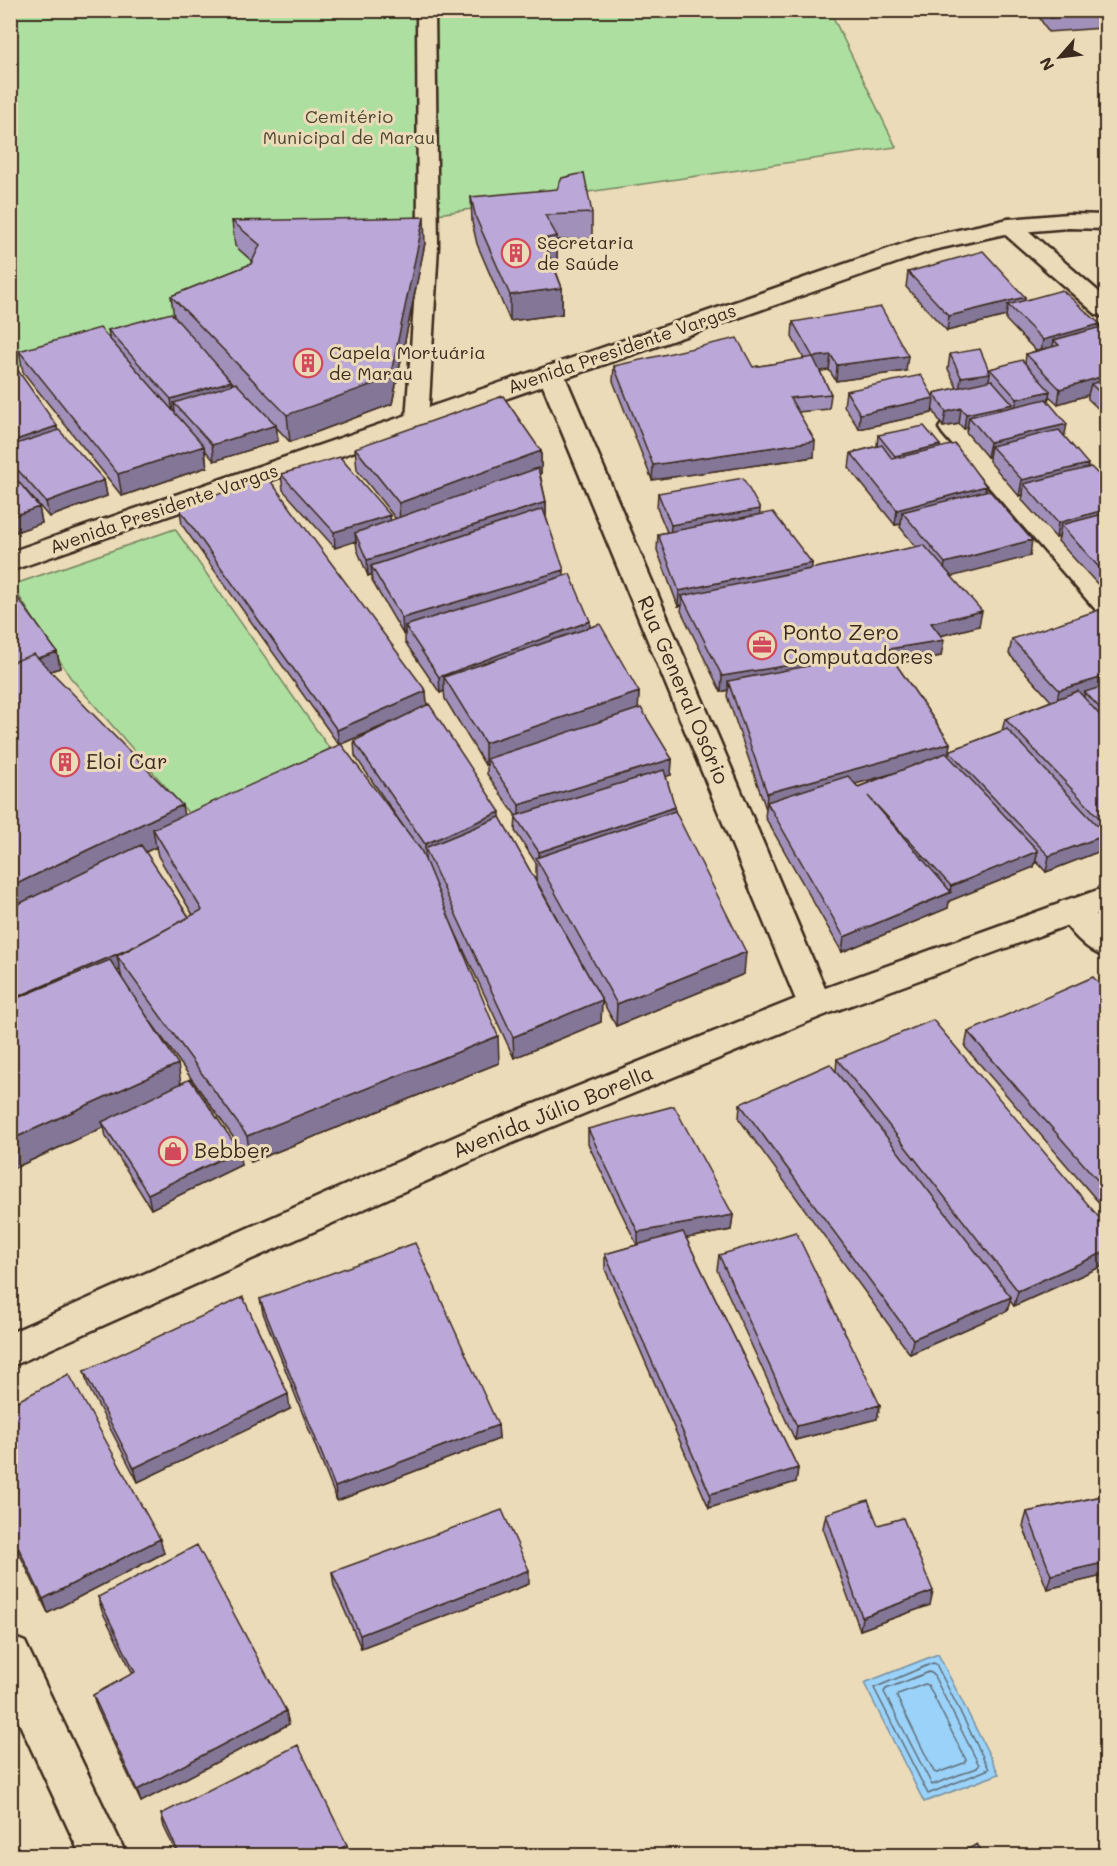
<svg xmlns="http://www.w3.org/2000/svg" width="1117" height="1866" font-family="Mali,sans-serif">
	<style>
		.green { fill: #addfa0; stroke: #74845f; stroke-width: 1.5 }
		.water { fill: #9ad2f9; stroke: #748fa1; stroke-width: 1.5 }
		.lines { fill: none; stroke-linecap: round; stroke-linejoin: round }
		.shore { stroke: #616d76; stroke-width: 1.5 }
		.service-casing { stroke: #3b2a1e; stroke-width: 5 }
		.minor-casing { stroke: #3b2a1e; stroke-width: 5 }
		.tertiary-casing { stroke: #3b2a1e; stroke-width: 5 }
		.secondary-casing { stroke: #3b2a1e; stroke-width: 5 }
		.service { fill: #ecdbb8; fill-rule: evenodd }
		.minor { fill: #ecdbb8; fill-rule: evenodd }
		.tertiary { fill: #ecdbb8; fill-rule: evenodd }
		.secondary { fill: #ecdbb8; fill-rule: evenodd }
		.wall { fill: #a190ba; stroke: #3b2a1e; stroke-width: 1.5; fill-rule: evenodd }
		.shaded-wall { fill: #837697; stroke: #3b2a1e; stroke-width: 1.5 }
		.building { fill: #bba8d8; stroke: #3b2a1e; stroke-width: 1.5 }
		.labels { text-anchor: middle; stroke-width: 6; stroke-linejoin: round; paint-order: stroke }
		.far-park-label { font-size: 18px; fill: #4c4532; stroke: #ecdbb8 }
		.far-poi-label { font-size: 18px; fill: #3b2a1e; stroke: #ecdbb8; text-anchor: start }
		.far-street-label { font-size: 18px; fill: #3b2a1e; stroke: #ecdbb8 }
		.poi-label { font-size: 21px; fill: #3b2a1e; stroke: #ecdbb8; text-anchor: start }
		.street-label { font-size: 21px; fill: #3b2a1e; stroke: #ecdbb8 }
	</style>
	<rect width="100%" height="100%" fill="#ecdbb8"/>
	<filter id="ink" filterUnits="userSpaceOnUse"><feTurbulence type="fractalNoise" baseFrequency=".0167" numOctaves="2"/><feDisplacementMap in="SourceGraphic" scale="12" xChannelSelector="R" yChannelSelector="G"/><feConvolveMatrix kernelMatrix="1 2 1 2 8 2 1 2 1" color-interpolation-filters="sRGB"/></filter>
	<g filter="url(#ink)">
		<path class="green" d="M11,11H830L896,147L424,216L425,243L236,246L262,271L175,322L11,368Z
			M175,529L337,759L198,824L70,677L12,585Z"/>
		<path class="water" d="M938,1654L999,1774L924,1802L864,1683Z"/>
		<g class="lines">
			<path class="shore" d="M933,1663L936,1664L989,1769L928,1794L874,1688Z
				M929,1672L933,1674L979,1765L977,1768L932,1785L884,1692L886,1689Z
				M925,1684L928,1685L966,1760L964,1763L937,1773L934,1772L897,1697L898,1694Z"/>
			<g class="service-casing">
				<path id="service" d="M417,10H435L438,246L428,421L425,426L417,427L409,426L406,421L418,246Z"/>
			</g>
			<g class="minor-casing">
				<path id="minor" d="M1009,219L1017,221L1106,298V317L1097,315L1001,231L997,226L1001,221Z
					M551,366L560,369L564,374L832,1005L827,1014L815,1018L803,1014L798,1005L538,374L542,369Z
					M952,420L961,422L1106,587V613L1096,610L943,434L939,428L943,422Z
					M1072,898L1084,902L1106,925V957C1087,952 1066,928 1056,910L1060,902Z
					M10,1636L25,1642L127,1856H81L10,1703Z"/>
			</g>
			<g class="tertiary-casing">
				<path id="tertiary" d="M1068,214L1106,215V229L1068,228L1009,233L933,250L10,571V552L917,239L1009,219Z"/>
			</g>
			<g class="secondary-casing">
				<path id="secondary" d="M1106,887V911L827,1014L505,1146L10,1367V1333L479,1126L803,996Z"/>
			</g>
			<use href="#service" class="service"/>
			<use href="#minor" class="minor"/>
			<use href="#tertiary" class="tertiary"/>
			<use href="#secondary" class="secondary"/>
		</g>
		<path class="wall" d="M1035,10H1103L1105,14L1103,28L1048,32Z
			M471,197L592,213V239L557,240V262L553,263L562,288V314L510,321L477,244L472,222Z
			M232,221L425,243L392,404L290,442L276,427L278,441L214,461L205,450L207,467L122,496L23,372L19,351L110,340L108,330L174,317L171,296L251,264L252,261L235,246ZM220,369L234,384H231Z
			M908,272L1025,300L1100,324L1099,328L1107,332V417L1088,399V395L1058,404L1049,396L1048,401L1064,436L1088,467L1107,483V588L1102,589L1058,541L1059,537L1056,538L1022,500L1023,495L1019,496L989,461V457H987L966,432L967,428L964,429L959,424L943,427L933,410L932,413L859,429L844,406L846,391L933,397L934,393L957,388L948,369L950,354L989,372L990,369L1025,363L1026,354L1036,351L1006,320V316L947,331L906,287Z
			M793,322L906,371L836,381L829,370L820,371L831,394L829,409L798,412L814,457L652,480L613,381L614,366L753,367L804,359L792,337Z
			M10,363L57,430L104,480L107,496L49,517L24,488L39,507L42,523L10,534Z
			M878,435L940,447L986,486V490L1030,556L951,576L979,626L940,636L941,656L895,663L950,743L948,755L949,751L1002,731L1005,719L1051,701L1009,654L1012,639L1107,620V846L1104,843L1103,850L1046,872L1036,861L1034,867L949,901L948,908L842,952L765,817L766,809L727,696L728,690L721,692L681,611L682,605L678,606L657,550L658,534L667,532L657,508L658,493L759,515L812,563L811,569L916,547L900,527L901,524L895,525L849,468L851,453L877,446ZM893,773L858,787L855,784Z
			M355,448L541,451V473L540,474L546,502V517L564,576L590,628L639,692L638,709L672,759L671,775L666,776L675,811L744,974L616,1026L536,880V863L515,831L516,816L487,774V765H485L445,699L444,691L440,693L405,642V633L403,634L372,581V574L368,576L357,549L356,541L335,548L283,490L281,474L390,521L396,519L357,470Z
			M180,510L426,691L427,705L500,817L602,1000L601,1022L514,1058L451,923L499,1063L251,1162L143,1011L181,1083L241,1165L151,1209L106,1137L104,1127L10,1170V587L57,652L60,668L50,671L184,815L405,829L355,756L354,741L395,721L339,745L182,525ZM156,847L158,856L193,915L189,917L145,852ZM120,970L122,979L117,971Z
			M1107,992V1202L1101,1205L965,1047L968,1032Z
			M837,1059L1102,1221L1104,1213L1107,1212V1264L1014,1306L1010,1301L1007,1311L910,1354L739,1119L740,1104L836,1071Z
			M588,1129L733,1215L731,1230L686,1238L798,1468L796,1482L709,1508L605,1269V1254L637,1245L588,1144Z
			M719,1255L880,1405L877,1419L795,1440L717,1270Z
			M260,1299L498,1425L499,1439L337,1501L263,1313Z
			M84,1371L290,1409L138,1482L88,1386Z
			M10,1405L164,1553L48,1613L10,1534Z
			M1107,1417V1442L1099,1432L1104,1418Z
			M1107,1495V1575L1047,1589L1023,1526L1027,1512Z
			M826,1514L878,1525L930,1605L860,1630L823,1528Z
			M332,1572L529,1584L361,1648L334,1586Z
			M98,1597L289,1724L141,1802L97,1708L93,1695L133,1674L102,1611Z
			M1107,1743V1759L1102,1753Z
			M161,1814L349,1856H178L164,1827Z"/>
		<path class="shaded-wall" d="M424,217L425,243L392,404L290,442L287,415Z
			M557,236V262L543,265V239Z
			M562,288V314L510,321V295Z
			M1025,297L1023,312L1008,305L1006,316L947,331L949,316Z
			M1100,324L1097,339L1059,345L1054,340L1052,352L1040,355L1043,340Z
			M831,355L829,370L812,372L813,357Z
			M908,356L906,371L836,381L837,365Z
			M990,373L988,388L959,393L961,377Z
			M1107,375V390L1091,384L1088,395L1058,404L1060,389Z
			M231,381L233,396L174,403L175,413L173,414L171,399Z
			M1050,391L1047,406L1014,414L1017,399Z
			M934,398L932,413L859,429L860,414Z
			M1013,404L1010,419L969,417L967,428L964,429L966,414Z
			M961,408L959,424L943,427L946,412Z
			M1067,424L1064,439L991,446L989,457H987L990,442Z
			M276,425L278,441L214,461L212,445Z
			M57,426L59,442L10,458V442Z
			M815,441L814,457L652,480L653,465Z
			M940,445L938,460L893,471L895,456Z
			M204,446L207,467L122,496L118,474Z
			M541,451V473L400,525L399,503Z
			M1088,464L1085,479L1024,484L1023,495L1019,496L1022,480Z
			M104,480L107,496L49,517L46,502Z
			M986,486L984,501L902,512L901,524L895,525L897,510Z
			M546,502V518L371,566L372,574L368,576L367,560Z
			M39,507L42,523L10,534V517Z
			M760,509L759,524L670,540L671,525Z
			M1107,509V524L1061,525L1059,537L1056,538L1058,523Z
			M390,515L391,531L355,533L356,541L335,548L334,532Z
			M1032,540L1030,556L943,579L945,563Z
			M812,563L811,578L682,596V605L678,606L679,591Z
			M564,570V586L405,626V633L403,634L402,618Z
			M1105,574H1107V588L1102,589Z
			M982,611L979,626L928,639L931,623Z
			M590,621V636L444,677V691L440,693L439,677Z
			M944,640L941,656L731,690L728,681V690L721,692L722,676Z
			M57,652L60,668L10,684V668Z
			M1107,676V690L1085,692L1084,697L1056,705L1059,690Z
			M426,691L427,707L339,745L337,730Z
			M639,692L638,714L487,759V765H485V743Z
			M950,743L948,758L770,808L767,802L766,809L767,793Z
			M672,759L671,775L519,821V805Z
			M182,805L187,832L153,829L156,847L10,917V887Z
			M675,807L674,822L539,864V852Z
			M500,812V828L425,848V860V844Z
			M1106,835L1103,850L1046,872L1049,856Z
			M1038,851L1034,867L949,901L948,908L842,952L844,937L950,893L951,886Z
			M192,922L117,956L120,970L10,1017V1000Z
			M746,952L744,974L616,1026L617,1004Z
			M602,1000L601,1022L514,1058L513,1037Z
			M498,1036L499,1063L251,1162L247,1136Z
			M178,1064L182,1090L102,1122L104,1127L10,1170V1140Z
			M239,1150L241,1165L151,1209L148,1194Z
			M1107,1189V1202L1101,1205L1106,1190Z
			M733,1215L731,1230L638,1247V1232Z
			M1107,1251V1264L1014,1306L1018,1291Z
			M1011,1297L1007,1311L910,1354L913,1339Z
			M288,1394L290,1409L138,1482L134,1468Z
			M880,1405L877,1419L795,1440L797,1426Z
			M498,1425L499,1439L337,1501L335,1487Z
			M798,1468L796,1482L709,1508L710,1494Z
			M160,1539L164,1553L48,1613L43,1599Z
			M1107,1562V1575L1047,1589L1051,1575Z
			M529,1570V1584L361,1648L360,1635Z
			M933,1591L930,1605L860,1630L862,1617Z
			M286,1711L289,1724L141,1802L137,1790Z
			M347,1845L349,1856H327Z"/>
		<path class="building" d="M1046,10H1103L1105,14L1050,18Z
			M584,173L592,213L545,215L557,236L543,239L562,288L510,295L476,218L471,197L557,189L562,178Z
			M424,217L390,378L287,415L171,296L251,264L260,245L232,221Z
			M983,251L1025,297L949,316L908,272Z
			M1062,290L1100,324L1043,340L1008,305Z
			M881,307L908,356L837,365L831,355L813,357L793,322Z
			M171,313L231,381L171,399L108,330Z
			M1101,327L1107,332V375L1060,389L1026,354L1059,345L1054,340Z
			M100,328L204,446L118,474L19,351Z
			M737,338L753,367L813,357L831,394L790,398L815,441L653,465L614,366Z
			M980,349L990,373L961,377L950,354Z
			M1022,360L1050,391L1017,399L990,369Z
			M12,362L57,426L10,442V363Z
			M921,375L934,398L860,414L846,391Z
			M1107,379V399L1091,384Z
			M992,380L1013,404L966,414L961,408L946,412L934,393Z
			M236,383L276,425L212,445L174,403Z
			M503,396L541,451L399,503L355,448Z
			M1046,399L1067,424L990,442L969,417Z
			M924,426L940,445L895,456L878,435Z
			M59,430L104,480L46,502L10,461V446Z
			M1059,430L1088,464L1022,480L991,446Z
			M955,444L986,486L897,510L851,453L882,445L892,459Z
			M340,457L390,515L334,532L281,474Z
			M1091,467L1107,483V509L1058,523L1024,484Z
			M538,468L546,502L367,560L355,533Z
			M10,471L39,507L10,517Z
			M266,475L426,691L337,730L180,510Z
			M743,478L760,509L671,525L658,493Z
			M989,490L1032,540L945,563L902,512Z
			M543,509L564,570L402,618L371,566Z
			M773,512L812,563L679,591L658,534Z
			M1107,513V574H1105L1061,525Z
			M924,545L982,611L931,623L944,640L722,676L682,596Z
			M570,574L590,621L439,677L405,626Z
			M10,587L57,652L38,658L34,654L10,663Z
			M1099,610L1107,620V676L1059,690L1012,639Z
			M600,624L639,692L485,743L444,677Z
			M887,651L950,743L767,793L728,681Z
			M34,654L182,805L10,887V663Z
			M1107,685V716L1085,692Z
			M1078,691L1107,723V826L1005,719Z
			M429,704L500,812L425,844L354,741Z
			M641,708L672,759L519,805L487,759Z
			M1007,729L1106,835L1049,856L949,751Z
			M341,744L421,850L498,1036L247,1136L117,956L202,910L153,829Z
			M946,753L1038,851L951,886L868,796L951,892L844,937L767,802L848,776L858,787Z
			M664,770L675,807L539,852L515,816Z
			M675,811L746,952L617,1004L536,858Z
			M500,817L602,1000L513,1037L425,848Z
			M141,845L189,917L131,948L10,1000V908Z
			M110,960L178,1064L10,1140V1001Z
			M1093,977L1107,992V1189L1106,1190L968,1032Z
			M933,1020L1107,1227V1251L1018,1291L837,1059Z
			M830,1064L1011,1297L913,1339L740,1104Z
			M190,1079L239,1150L148,1194L102,1122Z
			M674,1106L733,1215L638,1232L588,1129Z
			M683,1232L798,1468L710,1494L605,1254Z
			M796,1232L880,1405L797,1426L719,1255Z
			M415,1243L498,1425L335,1487L260,1299Z
			M243,1297L288,1394L134,1468L84,1371Z
			M69,1374L160,1539L43,1599L10,1530V1405Z
			M1107,1495V1562L1051,1575L1027,1512Z
			M868,1500L878,1525L903,1518L933,1591L862,1617L826,1514Z
			M502,1510L529,1570L360,1635L332,1572Z
			M197,1545L286,1711L137,1790L93,1695L135,1672L98,1597Z
			M298,1745L347,1845L327,1856H180L161,1814Z
			M977,1844L985,1856H956Z"/>
	</g>
	<defs>
		<g id="building-ring" transform="scale(1.5)"><circle r="9.5" fill="#ecdbb8" stroke="#d1495b" stroke-width="1.5"/><path d="M-4-6H4V6H1V3H-1V6H-4ZM-2.5-4.3h1.7v1.8h-1.7ZM.8-4.3h1.7v1.8H.8ZM-2.5-1h1.7V.8h-1.7ZM.8-1h1.7V.8H.8Z" fill="#d1495b"/></g>
		<g id="office-ring" transform="scale(1.5)"><circle r="9.5" fill="#ecdbb8" stroke="#d1495b" stroke-width="1.5"/><path d="M-6-3h4V-5.5h4V-3h4V5H-6ZM-1-4.5V-3h2v-1.5ZM-6 0V1H6V0Z" fill="#d1495b"/></g>
		<g id="shop-ring" transform="scale(1.5)"><circle r="9.5" fill="#ecdbb8" stroke="#d1495b" stroke-width="1.5"/><path d="M-5-2.5h2.3a2.7 3.5 0 0 1 5.4 0H5L5.5 6h-11ZM-1.5-2.5h3a1.5 2.3 0 0 0-3 0Z" fill="#d1495b"/></g>
	</defs>
	<g fill-rule="evenodd">
		<use href="#building-ring" x="516" y="253"/>
		<use href="#building-ring" x="308" y="363"/>
		<use href="#office-ring" x="762" y="645"/>
		<use href="#building-ring" x="65" y="762"/>
		<use href="#shop-ring" x="173" y="1151"/>
	</g>
	<g class="labels">
		<g class="far-park-label">
			<text x="349" y="123">Cemitério<tspan x="349" dy="21">Municipal de Marau</tspan></text>
		</g>
		<g class="far-poi-label">
			<text x="537" y="249">Secretaria<tspan x="537" dy="21">de Saúde</tspan></text>
			<text x="329" y="359">Capela Mortuária<tspan x="329" dy="21">de Marau</tspan></text>
		</g>
		<g class="far-street-label">
			<text transform="translate(622 349) rotate(-19)" y="6">Avenida Presidente Vargas</text>
			<text transform="translate(164 509) rotate(-19)" y="6">Avenida Presidente Vargas</text>
		</g>
		<g class="poi-label">
			<text x="783" y="640">Ponto Zero<tspan x="783" dy="24">Computadores</tspan></text>
			<text x="86" y="769">Eloi Car</text>
			<text x="194" y="1158">Bebber</text>
		</g>
		<g class="street-label">
			<text transform="translate(683 690) rotate(67)" y="7">Rua General Osório</text>
			<text transform="translate(553 1112) rotate(-22)" y="7">Avenida Júlio Borella</text>
		</g>
	</g>
	<rect width="1117" height="1866" fill="none" stroke="#ecdbb8" stroke-width="36"/>
	<rect x="18" y="18" width="1081" height="1830" fill="none" stroke="#3b2a1e" stroke-width="2" filter="url(#ink)"/>
	<g transform="translate(1060 57) rotate(242)" stroke="#ecdbb8" stroke-width="4.5" paint-order="stroke">
	<path d="M0-4.5L10 22L0 15L-10 22Z" fill="#3b2a1e"/>
	<text y="-9" font-size="16" font-weight="bold" text-anchor="middle" fill="#3b2a1e">N</text>
	</g>
</svg>
